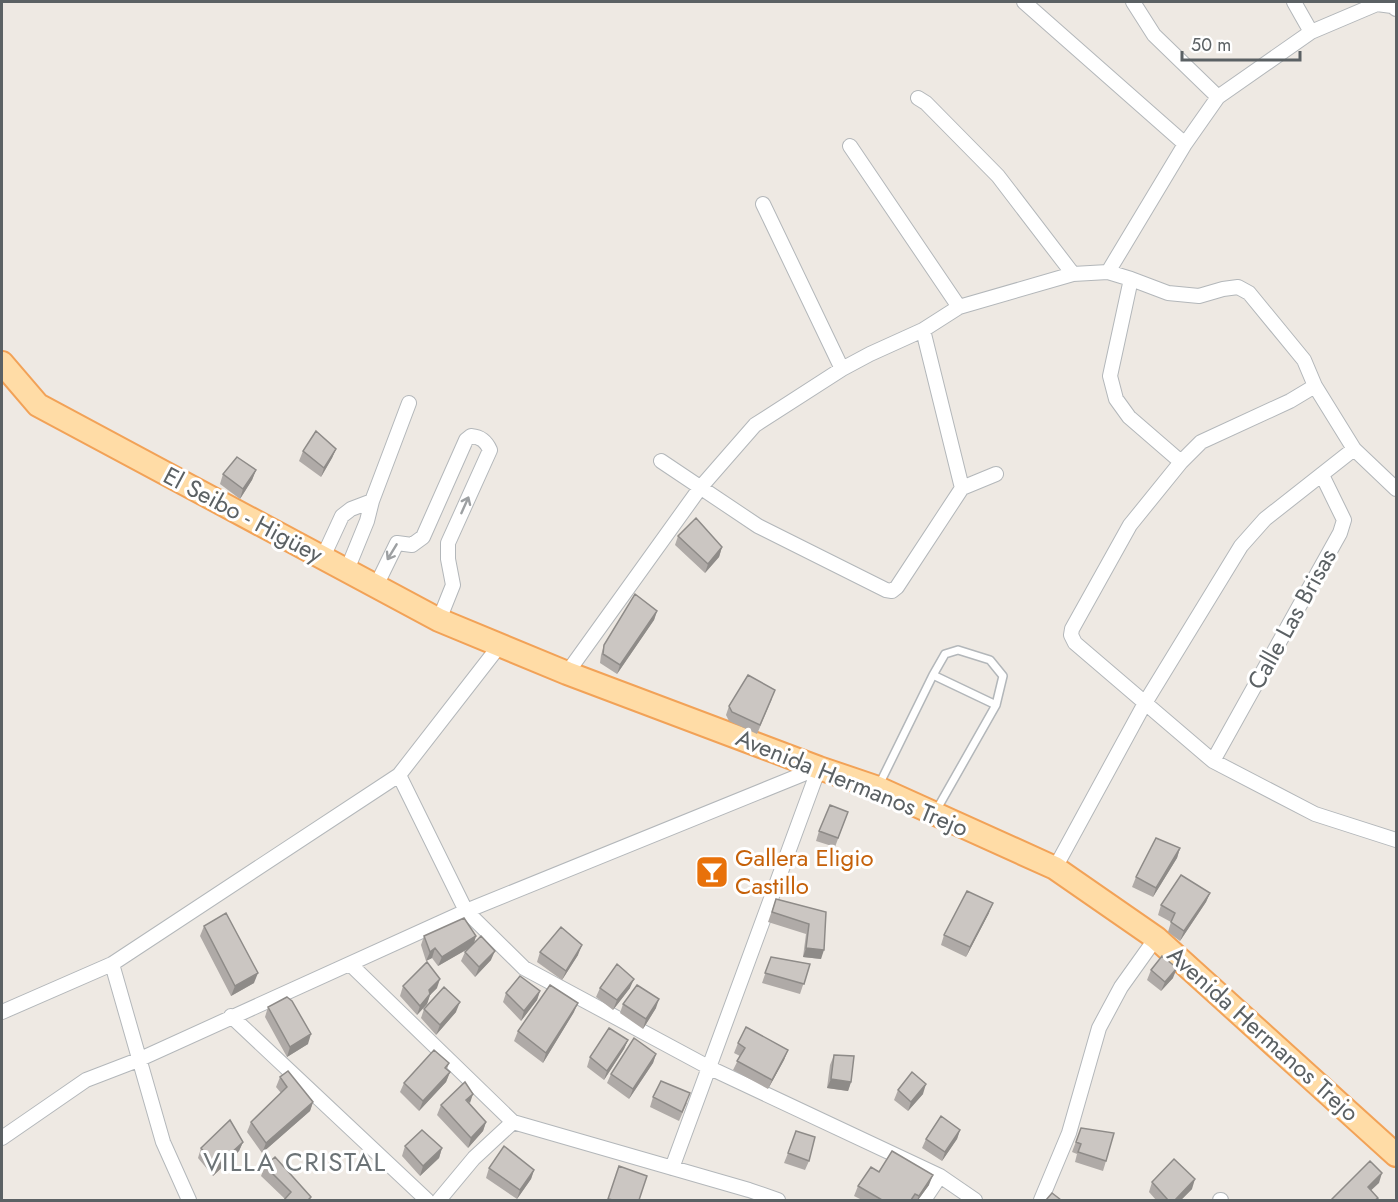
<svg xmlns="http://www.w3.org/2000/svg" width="1398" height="1202" font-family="Jost,sans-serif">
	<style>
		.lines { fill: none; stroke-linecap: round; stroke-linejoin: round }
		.service-casing { stroke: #b3b7ba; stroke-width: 10 }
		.minor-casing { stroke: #b3b7ba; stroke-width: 16 }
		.primary-casing { stroke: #f2a257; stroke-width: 26 }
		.service { stroke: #fff; stroke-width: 7 }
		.minor { stroke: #fff; stroke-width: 14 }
		.primary { stroke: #ffdca6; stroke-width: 22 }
		.wall { fill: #afaaa7 }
		.shaded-wall { fill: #8e8b88 }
		.building { fill: #cbc6c2; stroke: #8e8b88; stroke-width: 1.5 }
		.oneway { stroke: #9da0a2 }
		.labels { text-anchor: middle; stroke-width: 6; stroke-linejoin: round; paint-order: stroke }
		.street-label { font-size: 24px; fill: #5b6164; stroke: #fff }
		.food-label { font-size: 24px; fill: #c56008; stroke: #fff; text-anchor: start }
		.neighbourhood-label { font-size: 26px; letter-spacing: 1.5px; fill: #6c7376; stroke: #fff }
	</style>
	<rect width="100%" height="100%" fill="#eee9e3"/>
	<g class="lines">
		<g class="service-casing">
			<path id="service" d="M933,675L996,705
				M879,785L933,675L945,654L958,650L990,660L1003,676L996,705L937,809"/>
		</g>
		<g class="minor-casing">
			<path id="minor" d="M1024,2L1185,144
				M1133,2L1154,35L1218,97
				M1294,2L1311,32
				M918,98L926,103L998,176L1073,274
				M850,146L959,307
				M763,204L842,369
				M1108,272L1185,144L1218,97L1311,32L1377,4L1392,6L1396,9
				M1131,279L1110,376L1116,399L1129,417L1181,462
				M923,330L962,488
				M1315,386L1290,401L1201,442L1181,462L1130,525L1072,629L1071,635L1075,643L1213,761L1315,814L1396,840
				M661,461L758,526L886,590L892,591L897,587L962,488L996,474
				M323,557L342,516L351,509L372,501L409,403
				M347,570L367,521L372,501
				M376,586L397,543L412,545L423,537L466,440L471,436C481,437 486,441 490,450L448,543V559L453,585L439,620
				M567,673L700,488L755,425L842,369L870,354L923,330L959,307L1073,274L1108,272L1131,279L1168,293L1199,296L1223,289L1238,287L1249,293L1304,360L1315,386L1354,449L1396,489
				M1213,761L1340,533L1344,520L1322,475
				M399,775L466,911L524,968L710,1068L940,1176L975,1200
				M1055,868L1145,703L1241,546L1265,519L1354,449
				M112,964L163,1142L189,1200
				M350,964L513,1122L749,1190L778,1200
				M2,1012L112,964L399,775L500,645
				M231,1016L427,1200
				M2,1138L86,1080L138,1060L466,911L818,768
				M672,1168L819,768
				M439,1200L474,1158L513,1122
				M924,1200L940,1176
				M1041,1200L1069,1133L1099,1028L1121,987L1156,938
				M1220,1200H1221"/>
		</g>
		<g class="primary-casing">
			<path id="primary" d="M2,363L38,405L439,620L567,673L819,768L878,788L1055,868L1156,938L1396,1155"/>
		</g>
		<use href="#service" class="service"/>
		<use href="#minor" class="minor"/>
		<use href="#primary" class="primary"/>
	</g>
	<path class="wall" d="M336,449L332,458L321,477L299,461L303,451Z
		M256,470L252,480L240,499L220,484L223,474Z
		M678,536L722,547L719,557L705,573L675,545Z
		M657,611L654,620L617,674L600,663L601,655L604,645Z
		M772,699L757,734L729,721L726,715L729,706Z
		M848,812L835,847L816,841L819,831Z
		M1180,848L1177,858L1153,897L1132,887L1136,877Z
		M1210,893L1206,902L1180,941L1168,932L1171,922L1158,915L1161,905Z
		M776,899L826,912L821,959L803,957L806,934L768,922Z
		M989,913L966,957L941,945L944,935Z
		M204,926L254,983L231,996L200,936Z
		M424,936H476L474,943L491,960L475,977L461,961L465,952L469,948L438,966L432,958L426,961L421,945Z
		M540,952L578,955L562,980L537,962Z
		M771,957L810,964L800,994L762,983Z
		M1151,970L1173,978L1161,991L1147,980Z
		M403,986L437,988L430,995L427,1004L417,1015L400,996Z
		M600,988H630L613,1010L596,997Z
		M540,991L537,1000L521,1021L503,1002L506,993Z
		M623,1004L656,1008L643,1029L620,1013Z
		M268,1007L308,1044L287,1057L265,1017Z
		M424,1009L456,1012L436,1035L421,1018Z
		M574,1012L543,1063L514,1041L518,1031Z
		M628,1040L624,1049L604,1080L587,1067L590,1057Z
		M738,1043L788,1050L784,1060L768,1089L733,1070L740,1056L734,1053Z
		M656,1054L653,1063L629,1099L607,1083L611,1074Z
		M834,1055L851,1082L848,1091L827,1088L830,1065Z
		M449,1063L447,1069L450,1072L446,1082L419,1111L400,1092L404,1083Z
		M280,1077L313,1102L310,1111L262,1153L247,1132L251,1122L281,1093L276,1087Z
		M898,1090L923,1094L908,1111L894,1100Z
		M653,1097L687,1103L679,1121L650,1107Z
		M469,1103L486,1122L483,1131L468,1148L437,1115L441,1105Z
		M1081,1128L1106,1161L1103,1171L1075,1162L1077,1154L1072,1152Z
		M960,1130L957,1139L942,1161L922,1148L926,1139Z
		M243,1142L239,1151L213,1176L198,1158L201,1148Z
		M405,1146L442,1148L439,1158L420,1176L402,1156Z
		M788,1153L809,1161L805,1170L784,1163Z
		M265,1166L311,1197L310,1200H284L285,1199L261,1176Z
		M489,1168L534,1170L531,1179L517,1199L486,1178Z
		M879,1172L929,1185L918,1200H862L854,1196L858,1186Z
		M1152,1182L1192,1189L1181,1200H1156L1149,1192Z"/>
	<path class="shaded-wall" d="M336,449L332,458L321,477L324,468Z
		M256,470L252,480L240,499L243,489Z
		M722,547L719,557L705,573L708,564Z
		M657,611L654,620L617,674L620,665Z
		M1180,848L1177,858L1153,897L1156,888Z
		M1210,893L1206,902L1180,941L1184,931Z
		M993,903L989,913L966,957L970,947Z
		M476,936L473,946L438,966L442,957Z
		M582,945L578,955L562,980L566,971Z
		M435,948L432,958L426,961L430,952Z
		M806,948L824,950L821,959L803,957Z
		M495,951L491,960L475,977L479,967Z
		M1177,968L1173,978L1161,991L1165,982Z
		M258,973L254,983L231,996L235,986Z
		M440,979L437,988L430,995L427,1004L417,1015L420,1006L429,990Z
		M634,979L630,988L613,1010L617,1000Z
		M540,991L537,1000L521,1021L524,1011Z
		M659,999L656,1008L643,1029L646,1019Z
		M460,1002L456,1012L436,1035L440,1025Z
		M578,1003L574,1012L543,1063L546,1053Z
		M311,1034L308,1044L287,1057L290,1047Z
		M628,1040L624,1049L604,1080L607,1071Z
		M788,1050L784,1060L768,1089L772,1080Z
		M656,1054L653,1063L629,1099L633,1089Z
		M450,1072L446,1082L419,1111L423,1101Z
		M831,1079L851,1082L848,1091L827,1088Z
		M926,1084L923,1094L908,1111L911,1102Z
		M473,1094L470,1103L466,1100Z
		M313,1102L310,1111L262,1153L266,1143Z
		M486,1122L483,1131L468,1148L471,1138Z
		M960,1130L957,1139L942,1161L945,1152Z
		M243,1142L239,1151L213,1176L216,1167Z
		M442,1148L439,1158L420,1176L423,1166Z
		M534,1170L531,1179L517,1199L520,1190Z
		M1382,1173L1379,1183L1365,1196L1368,1187Z
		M933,1175L929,1185L918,1200H917L919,1196Z
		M1195,1179L1192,1189L1181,1200H1175Z"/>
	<path class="building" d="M316,431L336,449L324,468L303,451Z
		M237,457L256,470L243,489L223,474Z
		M696,518L722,547L708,564L678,536Z
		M635,594L657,611L620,665L603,654L604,645Z
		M748,675L775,690L760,725L732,712L729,706Z
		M830,805L848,812L838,838L819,831Z
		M1156,838L1180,848L1156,888L1136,877Z
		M1181,875L1210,893L1184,931L1171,922L1175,913L1161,905Z
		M967,891L993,903L970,947L944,935Z
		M776,899L826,912L824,950L806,948L809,924L772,912Z
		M226,913L258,973L235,986L204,926Z
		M464,918L476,936L442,957L435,948L430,952L424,936Z
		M561,927L582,945L566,971L540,952Z
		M481,936L495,951L479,967L465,952Z
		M1162,956L1177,968L1165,982L1151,970Z
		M771,957L810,964L804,984L765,973Z
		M427,962L440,979L429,990L430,994L420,1006L403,986Z
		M617,964L634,979L617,1000L600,988Z
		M520,976L540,991L524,1011L506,993Z
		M550,985L578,1003L546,1053L518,1031Z
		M637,985L659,999L646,1019L623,1004Z
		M444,987L460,1002L440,1025L424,1009Z
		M287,997L292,1001L311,1034L290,1047L268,1007Z
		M746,1027L788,1050L772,1080L737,1061L745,1048L738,1043Z
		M609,1028L628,1040L607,1071L590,1057Z
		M634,1038L656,1054L633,1089L611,1074Z
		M434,1050L449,1063L445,1068L450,1072L423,1101L404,1083Z
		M834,1055L854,1056L851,1082L831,1079Z
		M288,1071L313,1102L266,1143L251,1122L287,1087L280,1077Z
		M912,1072L926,1084L911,1102L898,1090Z
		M661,1081L690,1093L682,1112L653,1097Z
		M465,1082L473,1094L466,1100L486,1122L471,1138L441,1105Z
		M941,1116L960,1130L945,1152L926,1139Z
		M230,1120L243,1142L216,1167L201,1148Z
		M1081,1128L1114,1133L1106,1161L1078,1152L1081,1144L1076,1142Z
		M422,1130L442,1148L423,1166L405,1146Z
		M796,1131L815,1137L809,1161L788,1153Z
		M504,1146L534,1170L520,1190L489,1168Z
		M892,1151L933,1175L919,1196L915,1194L911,1200H882L858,1186L871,1167L879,1172Z
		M275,1157L311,1197L308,1200H284L291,1192L265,1166Z
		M1174,1159L1195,1179L1175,1200H1168L1152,1182Z
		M1370,1161L1382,1173L1368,1187L1378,1198L1375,1200H1331Z
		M619,1166L647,1176L639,1200H613L608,1199Z
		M1052,1193L1061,1200H1046Z"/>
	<defs><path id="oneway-shaft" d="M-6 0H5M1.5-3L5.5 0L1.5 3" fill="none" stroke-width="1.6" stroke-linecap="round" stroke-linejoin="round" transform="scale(1.5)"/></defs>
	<g class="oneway">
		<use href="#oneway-shaft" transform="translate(465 505) rotate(-66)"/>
		<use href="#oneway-shaft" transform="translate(392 552) rotate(121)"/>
	</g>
	<defs>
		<g id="bar-square" transform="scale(1.725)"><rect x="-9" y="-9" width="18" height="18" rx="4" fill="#e8710a" stroke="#fff"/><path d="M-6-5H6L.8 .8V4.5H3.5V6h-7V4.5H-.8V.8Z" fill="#fff"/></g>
	</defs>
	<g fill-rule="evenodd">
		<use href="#bar-square" x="712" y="872"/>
	</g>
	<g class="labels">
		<g class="street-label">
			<text transform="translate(243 515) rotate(28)" y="8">El Seibo - Higüey</text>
			<text transform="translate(1292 619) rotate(-61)" y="8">Calle Las Brisas</text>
			<text transform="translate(852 783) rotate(22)" y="8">Avenida Hermanos Trejo</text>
			<text transform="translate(1263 1034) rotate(42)" y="8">Avenida Hermanos Trejo</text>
		</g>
		<g class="food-label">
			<text x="735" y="866">Gallera Eligio<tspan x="735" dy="28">Castillo</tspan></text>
		</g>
		<g class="neighbourhood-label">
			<text x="295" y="1171">VILLA CRISTAL</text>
		</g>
	</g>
	<rect width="1398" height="1202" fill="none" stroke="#5b6164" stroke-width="6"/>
	<path d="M1182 51v9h118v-9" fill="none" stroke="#5b6164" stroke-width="3"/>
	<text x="1191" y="51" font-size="18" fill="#5b6164" stroke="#ffffff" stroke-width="4.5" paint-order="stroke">50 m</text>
</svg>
